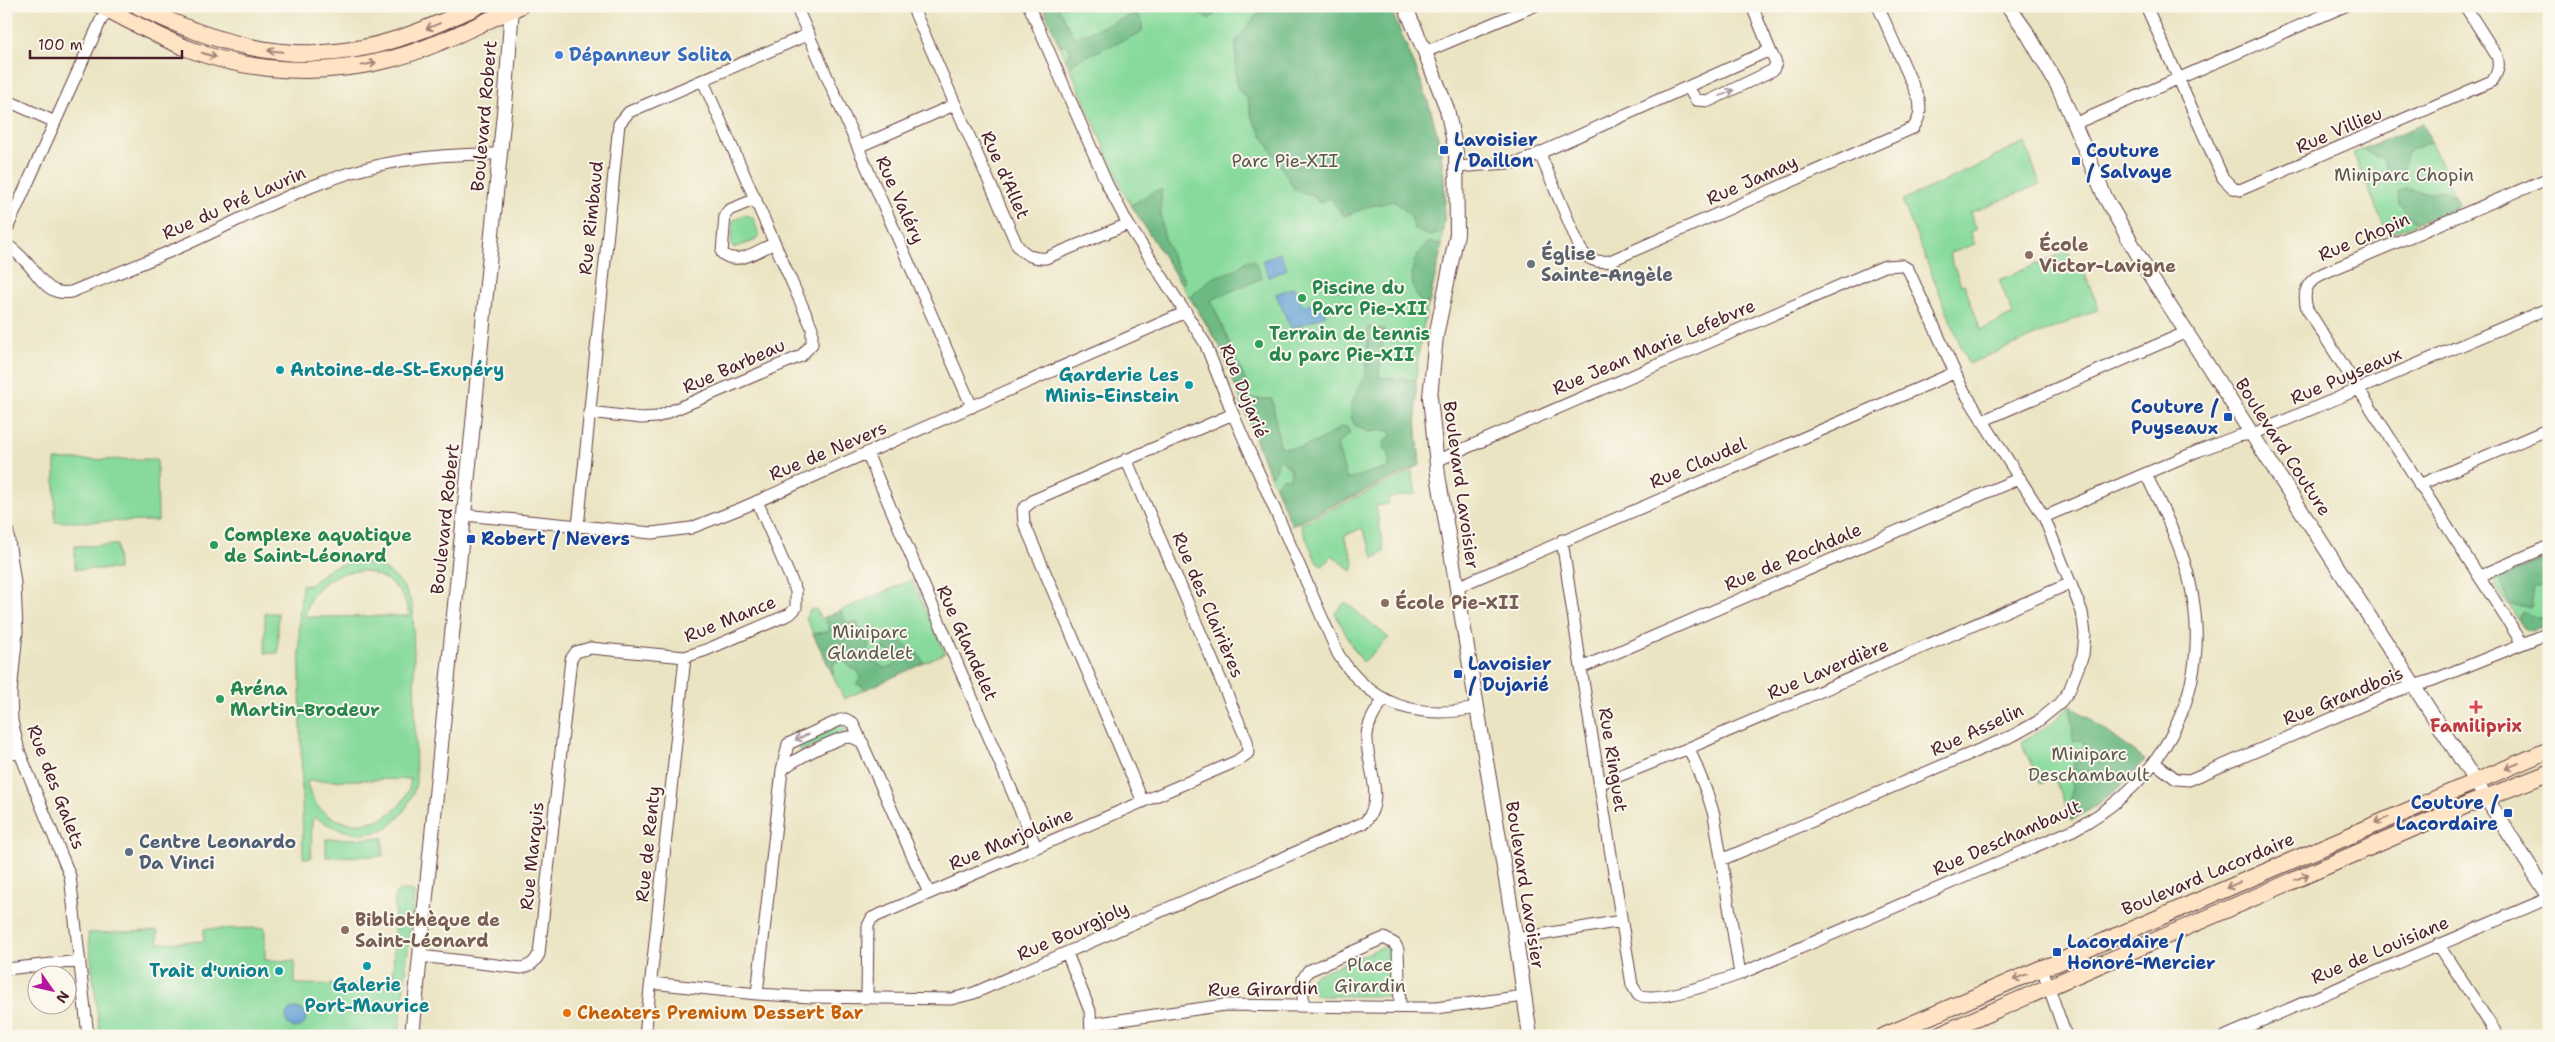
<svg xmlns="http://www.w3.org/2000/svg" width="2555" height="1042" font-family="'Shantell Sans',sans-serif">
	<style>
		.green { fill: #87da9c; stroke: #687c64; fill-rule: evenodd }
		.forest { fill: #6dba84; stroke: #5c6c58 }
		.water { fill: #66a3d7; stroke: #586181 }
		.lines { fill: none; stroke-linecap: round; stroke-linejoin: round }
		.minor-casing { stroke: #623d42; stroke-width: 13 }
		.tertiary-casing { stroke: #623d42; stroke-width: 16 }
		.secondary-casing { stroke: #623d42; stroke-width: 18 }
		.minor { stroke: #fff; stroke-width: 11 }
		.tertiary { stroke: #fff; stroke-width: 14 }
		.secondary { stroke: #fee4c5; stroke-width: 16 }
		.oneway { stroke: #a48278 }
		.oneway2 { stroke: #ae9aa0 }
		.shop-dot { fill: #3f7fe0; stroke: #fbf7ec; stroke-width: 2 }
		.transit-dot { fill: #1a4fb4; stroke: #fbf7ec; stroke-width: 2 }
		.education-dot { fill: #8d6e63; stroke: #fbf7ec; stroke-width: 2 }
		.worship-dot { fill: #6b7280; stroke: #fbf7ec; stroke-width: 2 }
		.leisure-dot { fill: #2e9e5b; stroke: #fbf7ec; stroke-width: 2 }
		.culture-dot { fill: #0f9aa8; stroke: #fbf7ec; stroke-width: 2 }
		.health-dot { fill: #e0444e; stroke: #fbf7ec; stroke-width: 2 }
		.service-dot { fill: #5c6f8a; stroke: #fbf7ec; stroke-width: 2 }
		.food-dot { fill: #e8710a; stroke: #fbf7ec; stroke-width: 2 }
		.labels { text-anchor: middle; stroke-width: 4; stroke-linejoin: round; paint-order: stroke }
		.shop-label { font-size: 18px; font-weight: bold; fill: #366cbe; stroke: #fbf7ec; text-anchor: start }
		.street-label { font-size: 18px; fill: #4a1f2b; stroke: #fbf7ec }
		.transit-label { font-size: 18px; font-weight: bold; fill: #164399; stroke: #fbf7ec; text-anchor: start }
		.park-label { font-size: 18px; fill: #5c574d; stroke: #fbf7ec }
		.education-label { font-size: 18px; font-weight: bold; fill: #785e54; stroke: #fbf7ec; text-anchor: start }
		.worship-label { font-size: 18px; font-weight: bold; fill: #5b616d; stroke: #fbf7ec; text-anchor: start }
		.leisure-label { font-size: 18px; font-weight: bold; fill: #27864d; stroke: #fbf7ec; text-anchor: start }
		.culture-label { font-size: 18px; font-weight: bold; fill: #0d838f; stroke: #fbf7ec; text-anchor: end }
		.health-label { font-size: 18px; font-weight: bold; fill: #be3a42; stroke: #fbf7ec }
		.service-label { font-size: 18px; font-weight: bold; fill: #4e5e75; stroke: #fbf7ec; text-anchor: start }
		.food-label { font-size: 18px; font-weight: bold; fill: #c56008; stroke: #fbf7ec; text-anchor: start }
	</style>
	<rect width="100%" height="100%" fill="#fbf7ec"/>
	<filter id="ink" filterUnits="userSpaceOnUse"><feTurbulence type="fractalNoise" baseFrequency=".02" numOctaves="2"/><feDisplacementMap in="SourceGraphic" scale="10" xChannelSelector="R" yChannelSelector="G"/><feConvolveMatrix kernelMatrix="1 2 1 2 8 2 1 2 1" color-interpolation-filters="sRGB"/></filter>
	<filter id="wash" filterUnits="userSpaceOnUse"><feTurbulence type="fractalNoise" baseFrequency=".0096" numOctaves="4" result="noise"/><feDisplacementMap in="SourceGraphic" scale="20" xChannelSelector="R" yChannelSelector="G"/><feGaussianBlur stdDeviation="1.12" result="paint"/><feColorMatrix in="noise" values="0 0 0 0 0 0 0 0 0 0 0 0 0 0 0 0 0 1.4 0 .05"/><feComposite in="paint" operator="in"/></filter>
	<g filter="url(#wash)">
		<rect width="100%" height="100%" fill="#ebe4c3"/>
		<path class="green" d="M1043,6H1389C1417,70 1446,131 1445,202C1444,251 1428,296 1420,344C1413,384 1416,425 1420,465L1292,525L1263,459L1220,346L1124,193Z
			M2423,124L2459,206L2388,235L2353,153Z
			M2025,143L2040,184L1970,213L1977,229L1970,232L1975,244L1949,253L1961,285L1964,284L1981,330L2013,314L1999,280L2068,251L2073,260L2084,272L2099,309L1968,364L1902,200L1992,160L1994,156Z
			M744,214L753,218L759,235L754,241L733,248L731,245L733,221Z
			M157,459L158,521L55,522V460Z
			M1412,471L1416,494L1388,498L1389,504L1376,506L1384,552L1374,558L1362,528L1344,536L1354,562L1352,571L1332,555L1323,566L1316,561L1300,524Z
			M117,545L118,569H75V546Z
			M2549,555V625L2526,631L2495,585L2496,579Z
			M351,562C382,561 404,577 413,608L416,783C401,839 360,846 315,817L312,822L311,858H303L299,618L302,585H310L330,568ZM364,571C387,576 406,591 409,616L305,617C309,586 335,570 364,571ZM411,779C404,836 314,839 307,781Z
			M912,580L945,653L844,699L806,618L810,610L816,609L821,619Z
			M1345,602L1389,638L1363,662L1353,648L1335,613Z
			M265,613H278V653H265Z
			M2071,705L2145,760C2124,785 2101,804 2072,820L2054,778L2040,784L2021,742L2051,724Z
			M841,725L846,728L844,733L801,751L798,744Z
			M383,838V856L326,857V839Z
			M400,890H409L414,893L399,1036H100L88,933L158,931V943L204,941V929L265,928V960L295,961V984L377,985L393,982L395,894Z
			M1385,946C1395,953 1393,975 1393,986L1391,987L1388,996H1318L1310,990V979L1315,975Z"/>
		<path class="forest" d="M1043,6H1058L1074,38L1137,13L1142,22V32L1075,61L1070,69L1065,58L1071,53L1070,49L1066,45H1059Z
			M1181,6H1221L1210,19Z
			M1264,6H1389C1423,85 1451,143 1443,231L1429,236L1420,232L1414,228L1411,216L1394,201L1371,206L1344,216L1330,198L1319,203L1312,194L1302,193L1295,190L1252,118L1248,99L1238,90L1236,78V41Z
			M2423,124L2431,142L2412,149L2406,154L2403,175L2390,183L2383,158L2362,150Z
			M2406,189L2430,193L2442,190L2455,196L2459,206L2418,223C2409,219 2407,211 2399,205L2398,192Z
			M1162,190C1157,226 1167,250 1185,281L1182,285L1131,205C1142,200 1150,191 1162,190Z
			M1430,242L1442,245L1429,304L1419,300C1407,281 1411,254 1430,242Z
			M1248,260L1254,261L1262,278L1211,300L1248,387L1235,386L1220,346L1190,297L1212,278L1235,270Z
			M1368,327L1384,329L1379,377L1416,380V424L1420,465L1292,525L1275,485L1282,478H1290L1291,470L1281,459L1277,463L1275,472L1270,475L1241,402L1245,399H1272L1280,447C1303,452 1324,439 1342,426L1347,427L1350,433L1337,445L1347,480L1374,471L1389,469V453L1384,448L1385,440L1391,436V432L1386,430L1367,432L1355,425C1342,403 1362,392 1366,371C1368,357 1367,342 1368,327Z
			M2549,557V587L2534,588L2531,607L2510,605L2499,579Z
			M841,611L846,623L857,622L861,631L867,629L870,635L868,642L869,662H876L883,668L893,667L896,663V655L882,648L892,637C903,643 919,651 924,663L867,689L857,684L861,677L858,671L851,668L843,660L834,662L833,674L813,634L830,631L825,617Z
			M2522,611L2536,618L2549,619V625L2526,631L2518,618Z
			M2071,705L2145,760C2124,785 2101,804 2072,820L2070,807L2075,755L2084,752V743L2081,740L2073,741Z"/>
		<path class="water" d="M1280,253L1287,269L1269,277L1262,261Z
			M1294,287L1303,306L1319,299L1326,315L1291,329L1276,294Z
			M286 1018a10 10 0 1 1 20 0a10 10 0 1 1-20 0Z"/>
	</g>
	<g filter="url(#ink)">
		<g class="lines">
			<g class="minor-casing">
				<path id="minor" d="M796,6L972,407
					M912,6L1017,245C1025,255 1033,259 1046,258L1128,224
					M1029,6L1107,184L1128,224L1205,343L1233,414L1338,654C1371,706 1418,720 1476,708
					M2146,6L2223,178L2233,188L2240,190L2492,81C2498,72 2500,66 2497,56L2465,6
					M1425,52L1534,6
					M1688,87L1696,100L1709,101L1773,70L1776,63L1770,50
					M6,100L55,122
					M2074,124L2345,6
					M858,147L954,105
					M1540,154L1580,248C1587,260 1596,263 1610,261L1913,128C1920,118 1921,111 1919,99L1878,6
					M1457,167L1520,162L1770,50L1752,6
					M756,199L729,210L725,215L722,253C737,267 758,250 775,243
					M6,231L101,20L110,6
					M6,244C14,250 21,256 27,263C41,278 48,296 71,292C110,276 149,261 187,244C234,223 280,197 329,180C384,159 441,153 500,154
					M589,412L641,418L657,417L801,356L812,344V328L703,81
					M1982,421L2187,332
					M867,453L1036,847
					M1436,461L1885,266L1901,265L1908,269L1962,388L2044,517L2082,612L2085,634L2083,655L2069,691L2058,705L2037,722L2014,735L1721,860
					M2419,485L2549,429
					M464,515L652,533L691,528L742,508L1186,312
					M2044,517L2198,451L2238,436L2253,434L2549,308
					M6,520L15,583L17,632L11,693L12,721L19,751L70,876L88,1036
					M578,527L619,124L629,112L809,34
					M1562,540L1581,668L1632,985L1638,995C1659,1003 1718,982 1740,974L2073,830C2166,781 2214,687 2190,583C2182,545 2162,509 2146,474
					M2480,576L2549,546
					M1457,587L1954,373
					M2522,643L2307,309C2302,291 2307,281 2324,273L2549,178
					M1581,668L2020,478
					M1689,748L1707,793L1714,815L1740,974
					M6,756L19,751
					M2155,763L2176,779L2189,780L2393,692L2433,680L2549,633
					M782,770C793,760 835,738 849,737C854,737 858,740 863,743
					M1599,784L1689,748L2071,583
					M1143,802L1024,523L1023,509L1034,500L1233,414
					M1516,939L1621,921
					M2438,944L2498,1036
					M1067,953L1090,1011L1091,1036
					M420,956L521,968C531,966 535,962 539,954L571,659L576,652L590,648L685,657L706,650L790,614L796,608V591L757,501
					M2042,968L2066,1036
					M6,969L80,961
					M651,983L757,994L811,997L951,999L974,993L1365,822C1387,798 1365,764 1367,735C1368,722 1376,711 1383,700
					M757,994L782,770L788,744L840,720L845,719L853,723L929,893
					M867,996L868,926L872,918L1237,761L1248,753L1247,741L1126,459
					M1303,1005V979L1308,971L1384,938L1395,944L1398,950L1400,1007
					M1092,1024L1225,1005L1436,1008L1524,996
					M645,1036L685,657
					M2226,1036L2549,898"/>
			</g>
			<g class="tertiary-casing">
				<path id="tertiary" d="M1405,6L1425,52L1447,109L1456,152L1457,234L1436,336L1430,397L1438,475L1516,939L1530,1036
					M2008,6L2026,31L2059,88L2105,197L2149,274L2549,896
					M412,1036L506,93L512,6"/>
			</g>
			<g class="secondary-casing">
				<path id="secondary" d="M101,6C130,21 159,37 189,49C251,73 323,76 387,60C433,49 476,25 520,6
					M138,6C210,42 286,65 367,47C406,39 442,22 478,6
					M1884,1036L2042,968L2057,963L2107,940L2549,750
					M1936,1036L2467,805L2549,773"/>
			</g>
			<use href="#minor" class="minor"/>
			<use href="#tertiary" class="tertiary"/>
			<use href="#secondary" class="secondary"/>
		</g>
		<defs><path id="oneway-shaft" d="M-6 0H5M1.5-3L5.5 0L1.5 3" fill="none" stroke-width="1.6" stroke-linecap="round" stroke-linejoin="round" transform="scale(1.25)"/></defs>
		<g class="oneway">
			<use href="#oneway-shaft" transform="translate(433 26) rotate(157)"/>
			<use href="#oneway-shaft" transform="translate(275 51) rotate(-175)"/>
			<use href="#oneway-shaft" transform="translate(209 55) rotate(18)"/>
			<use href="#oneway-shaft" transform="translate(369 64) rotate(-11)"/>
			<use href="#oneway-shaft" transform="translate(2512 766) rotate(157)"/>
			<use href="#oneway-shaft" transform="translate(2382 820) rotate(157)"/>
			<use href="#oneway-shaft" transform="translate(2302 877) rotate(-23)"/>
			<use href="#oneway-shaft" transform="translate(2233 885) rotate(157)"/>
			<use href="#oneway-shaft" transform="translate(2020 977) rotate(157)"/>
		</g>
		<g class="oneway2">
			<use href="#oneway-shaft" transform="translate(1727 93) rotate(-25)"/>
			<use href="#oneway-shaft" transform="translate(802 737) rotate(156)"/>
		</g>
	</g>
	<circle class="shop-dot" cx="559" cy="55" r="5"/>
	<g class="transit-dot">
		<rect x="1439" y="145" width="10" height="10" rx="2.5"/>
		<rect x="2071" y="156" width="10" height="10" rx="2.5"/>
		<rect x="2223" y="412" width="10" height="10" rx="2.5"/>
		<rect x="466" y="534" width="10" height="10" rx="2.5"/>
		<rect x="1453" y="669" width="10" height="10" rx="2.5"/>
		<rect x="2503" y="808" width="10" height="10" rx="2.5"/>
		<rect x="2052" y="947" width="10" height="10" rx="2.5"/>
	</g>
	<g class="education-dot">
		<circle cx="2029" cy="255" r="5"/>
		<circle cx="1385" cy="603" r="5"/>
		<circle cx="345" cy="930" r="5"/>
	</g>
	<circle class="worship-dot" cx="1531" cy="264" r="5"/>
	<g class="leisure-dot">
		<circle cx="1302" cy="298" r="5"/>
		<circle cx="1259" cy="344" r="5"/>
		<circle cx="214" cy="545" r="5"/>
		<circle cx="220" cy="699" r="5"/>
	</g>
	<g class="culture-dot">
		<circle cx="280" cy="370" r="5"/>
		<circle cx="1189" cy="385" r="5"/>
		<circle cx="367" cy="966" r="5"/>
		<circle cx="279" cy="971" r="5"/>
	</g>
	<path class="health-dot" d="M2473.5 699.5h5v5h5v5h-5v5h-5v-5h-5v-5h5z"/>
	<circle class="service-dot" cx="129" cy="852" r="5"/>
	<circle class="food-dot" cx="567" cy="1013" r="5"/>
	<g class="labels">
		<g class="shop-label">
			<text x="569" y="61">Dépanneur Solita</text>
		</g>
		<g class="street-label">
			<text transform="translate(484 116) rotate(-85)" y="6">Boulevard Robert</text>
			<text transform="translate(2339 130) rotate(-23)" y="6">Rue Villieu</text>
			<text transform="translate(1005 175) rotate(66)" y="6">Rue d'Allet</text>
			<text transform="translate(1752 180) rotate(-24)" y="6">Rue Jamay</text>
			<text transform="translate(900 200) rotate(66)" y="6">Rue Valéry</text>
			<text transform="translate(234 203) rotate(-24)" y="6">Rue du Pré Laurin</text>
			<text transform="translate(591 218) rotate(-84)" y="6">Rue Rimbaud</text>
			<text transform="translate(2364 237) rotate(-23)" y="6">Rue Chopin</text>
			<text transform="translate(1654 347) rotate(-23)" y="6">Rue Jean Marie Lefebvre</text>
			<text transform="translate(734 366) rotate(-24)" y="6">Rue Barbeau</text>
			<text transform="translate(2346 376) rotate(-23)" y="6">Rue Puyseaux</text>
			<text transform="translate(1244 391) rotate(68)" y="6">Rue Dujarié</text>
			<text transform="translate(2283 447) rotate(57)" y="6">Boulevard Couture</text>
			<text transform="translate(828 451) rotate(-23)" y="6">Rue de Nevers</text>
			<text transform="translate(1698 463) rotate(-23)" y="6">Rue Claudel</text>
			<text transform="translate(1461 485) rotate(82)" y="6">Boulevard Lavoisier</text>
			<text transform="translate(445 519) rotate(-84)" y="6">Boulevard Robert</text>
			<text transform="translate(1793 557) rotate(-23)" y="6">Rue de Rochdale</text>
			<text transform="translate(1208 605) rotate(67)" y="6">Rue des Clairières</text>
			<text transform="translate(730 619) rotate(-22)" y="6">Rue Mance</text>
			<text transform="translate(967 643) rotate(66)" y="6">Rue Glandelet</text>
			<text transform="translate(1828 669) rotate(-23)" y="6">Rue Laverdière</text>
			<text transform="translate(2343 696) rotate(-22)" y="6">Rue Grandbois</text>
			<text transform="translate(1977 730) rotate(-25)" y="6">Rue Asselin</text>
			<text transform="translate(1613 760) rotate(81)" y="6">Rue Ringuet</text>
			<text transform="translate(56 787) rotate(69)" y="6">Rue des Galets</text>
			<text transform="translate(2007 838) rotate(-24)" y="6">Rue Deschambault</text>
			<text transform="translate(1011 839) rotate(-23)" y="6">Rue Marjolaine</text>
			<text transform="translate(648 844) rotate(-84)" y="6">Rue de Renty</text>
			<text transform="translate(532 856) rotate(-84)" y="6">Rue Marquis</text>
			<text transform="translate(2208 874) rotate(-23)" y="6">Boulevard Lacordaire</text>
			<text transform="translate(1525 885) rotate(81)" y="6">Boulevard Lavoisier</text>
			<text transform="translate(1073 931) rotate(-24)" y="6">Rue Bourgjoly</text>
			<text transform="translate(2380 950) rotate(-23)" y="6">Rue de Louisiane</text>
			<text transform="translate(1263 989) rotate(-1)" y="6">Rue Girardin</text>
		</g>
		<g class="transit-label">
			<text x="1454" y="146">Lavoisier<tspan x="1454" dy="21">/ Daillon</tspan></text>
			<text x="2086" y="157">Couture<tspan x="2086" dy="21">/ Salvaye</tspan></text>
			<text x="2218" y="413" text-anchor="end">Couture /<tspan x="2218" dy="21">Puyseaux</tspan></text>
			<text x="481" y="545">Robert / Nevers</text>
			<text x="1468" y="670">Lavoisier<tspan x="1468" dy="21">/ Dujarié</tspan></text>
			<text x="2498" y="809" text-anchor="end">Couture /<tspan x="2498" dy="21">Lacordaire</tspan></text>
			<text x="2067" y="948">Lacordaire /<tspan x="2067" dy="21">Honoré-Mercier</tspan></text>
		</g>
		<g class="park-label">
			<text x="1285" y="167">Parc Pie-XII</text>
			<text x="2404" y="181">Miniparc Chopin</text>
			<text x="870" y="638">Miniparc<tspan x="870" dy="21">Glandelet</tspan></text>
			<text x="2089" y="760">Miniparc<tspan x="2089" dy="21">Deschambault</tspan></text>
			<text x="1370" y="971">Place<tspan x="1370" dy="21">Girardin</tspan></text>
		</g>
		<g class="education-label">
			<text x="2039" y="251">École<tspan x="2039" dy="21">Victor-Lavigne</tspan></text>
			<text x="1395" y="609">École Pie-XII</text>
			<text x="355" y="926">Bibliothèque de<tspan x="355" dy="21">Saint-Léonard</tspan></text>
		</g>
		<g class="worship-label">
			<text x="1541" y="260">Église<tspan x="1541" dy="21">Sainte-Angèle</tspan></text>
		</g>
		<g class="leisure-label">
			<text x="1312" y="294">Piscine du<tspan x="1312" dy="21">Parc Pie-XII</tspan></text>
			<text x="1269" y="340">Terrain de tennis<tspan x="1269" dy="21">du parc Pie-XII</tspan></text>
			<text x="224" y="541">Complexe aquatique<tspan x="224" dy="21">de Saint-Léonard</tspan></text>
			<text x="230" y="695">Aréna<tspan x="230" dy="21">Martin-Brodeur</tspan></text>
		</g>
		<g class="culture-label">
			<text x="290" y="376" text-anchor="start">Antoine-de-St-Exupéry</text>
			<text x="1179" y="381">Garderie Les<tspan x="1179" dy="21">Minis-Einstein</tspan></text>
			<text x="269" y="977">Trait d'union</text>
			<text x="367" y="991" text-anchor="middle">Galerie<tspan x="367" dy="21">Port-Maurice</tspan></text>
		</g>
		<g class="health-label">
			<text x="2476" y="732">Familiprix</text>
		</g>
		<g class="service-label">
			<text x="139" y="848">Centre Leonardo<tspan x="139" dy="21">Da Vinci</tspan></text>
		</g>
		<g class="food-label">
			<text x="577" y="1019">Cheaters Premium Dessert Bar</text>
		</g>
	</g>
	<rect width="2555" height="1042" fill="none" stroke="#fbf7ec" stroke-width="25"/>
	<g transform="translate(52 990) rotate(124)"><circle r="24" fill="#fbf7ec" stroke="#b4a19f"/>
	<path d="M0-4L9 19L0 12L-9 19Z" fill="#b5179e"/>
	<text y="-8" font-size="14" font-weight="bold" text-anchor="middle" fill="#4a1f2b">N</text>
	</g>
	<path d="M30 50v8h152v-8" fill="none" stroke="#4a1f2b" stroke-width="2.5"/>
	<text x="38" y="50" font-size="15" fill="#4a1f2b" stroke="#fbf7ec" stroke-width="4" paint-order="stroke">100 m</text>
</svg>
